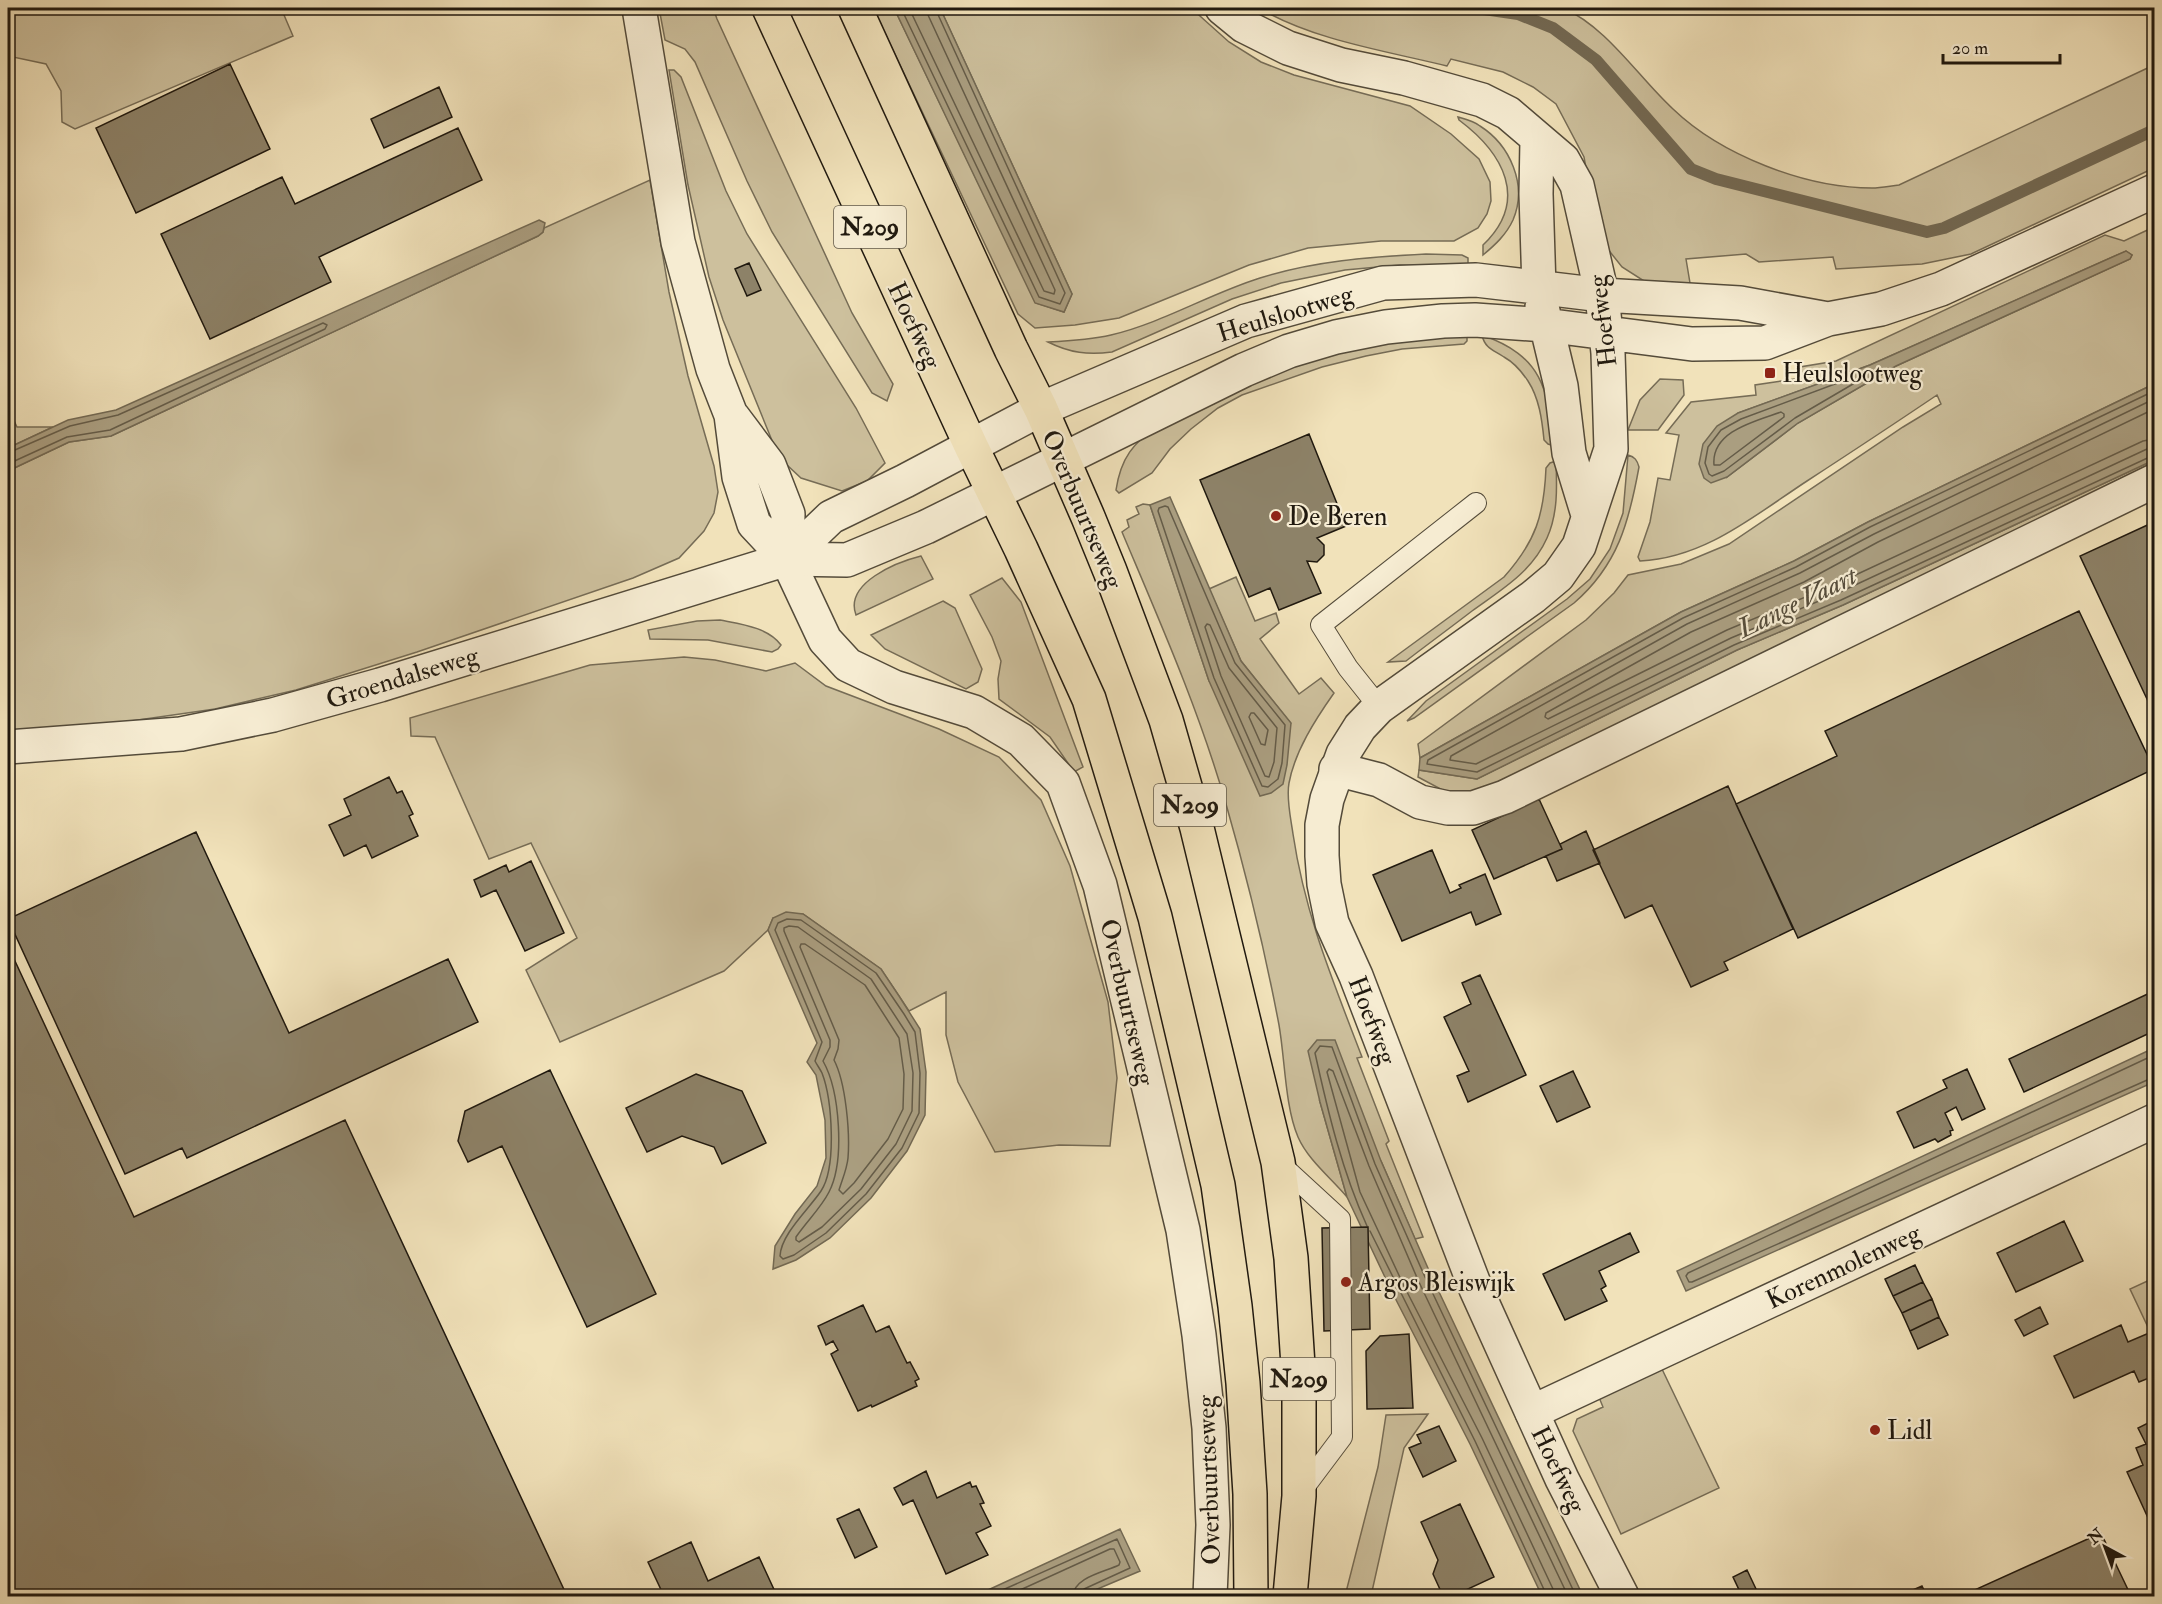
<svg xmlns="http://www.w3.org/2000/svg" width="2162" height="1604" font-family="'IM FELL Double Pica',serif">
	<style>
		.green { fill: #cdc09d; stroke: #766c56; stroke-width: 1.5; fill-rule: evenodd }
		.water { fill: #aa9e80; stroke: #736953; stroke-width: 1.5 }
		.lines { fill: none; stroke-linecap: round; stroke-linejoin: round }
		.shore { stroke: #655c48; stroke-width: 1.5 }
		.stream { stroke: #736953; stroke-width: 12 }
		.building { fill: #8d8268; stroke: #20190f; stroke-width: 1.5 }
		.service-casing { stroke: #544b3a; stroke-width: 22 }
		.minor-casing { stroke: #544b3a; stroke-width: 36 }
		.tertiary-casing { stroke: #544b3a; stroke-width: 36 }
		.primary-casing { stroke: #20190f; stroke-width: 36 }
		.service { stroke: #f6ecd2; stroke-width: 20 }
		.minor { stroke: #f6ecd2; stroke-width: 33 }
		.tertiary { stroke: #f6ecd2; stroke-width: 33 }
		.primary { stroke: #f1e2ba; stroke-width: 33 }
		.poi-dot { fill: #8f2418; stroke: #f6ecd2; stroke-width: 2 }
		.labels { text-anchor: middle; stroke-width: 4.5; stroke-linejoin: round; paint-order: stroke }
		.shield { fill: #f6ecd2; stroke: #60584a; stroke-width: 1.5 }
		.shield-label { font-size: 24px; font-weight: bold; fill: #20190f }
		.street-label { font-size: 26px; fill: #20190f; stroke: #f6ecd2 }
		.poi-label { font-size: 26px; fill: #20190f; stroke: #f6ecd2; text-anchor: start }
		.water-label { font-size: 27px; font-style: italic; fill: #574e3c; stroke: #f6ecd2 }
	</style>
	<rect width="100%" height="100%" fill="#f1e2ba"/>
	<filter id="stains"><feTurbulence type="fractalNoise" baseFrequency=".00333" numOctaves="4"/><feColorMatrix values="0 0 0 0 .2 0 0 0 0 .09 0 0 0 0 .02 0 0 0 .5 -.17"/></filter>
	<radialGradient id="worn" r=".72"><stop offset=".6" stop-color="#630" stop-opacity="0"/><stop offset="1" stop-color="#630" stop-opacity=".3"/></radialGradient>
	<path class="green" d="M8,8H281L293,36L75,129L62,122L61,91L46,64L8,56Z
		M659,8H713L717,19L852,313L893,384L887,401L872,393L772,232L747,181L695,62L685,49L665,40Z
		M873,8H894L1036,303L1064,312L1072,294L940,8H1191L1229,42L1261,62L1294,75L1410,106L1451,134L1479,159L1490,182L1491,201L1487,214L1478,228L1454,241H1381L1308,248L1249,265L1119,318L1075,325L1035,328L1018,314Z
		M1259,8C1337,8 1416,8 1495,8C1509,8 1552,4 1563,8C1607,27 1639,78 1673,109C1721,155 1805,188 1872,188C1881,188 1890,186 1899,185L2154,65V168L1971,254L1922,264L1836,269L1833,257L1759,262L1746,254L1686,259L1690,283L1663,287L1644,281L1622,267L1603,243L1595,218L1584,157L1556,104L1533,87L1503,72L1451,59L1447,66C1386,51 1313,40 1259,8Z
		M669,70H674L681,77L726,191L747,234L856,408L885,463L867,481L842,491L801,478L787,465L773,443L723,320L709,277L688,185Z
		M1458,117C1465,119 1474,121 1480,126C1510,145 1528,185 1513,220C1506,235 1495,245 1483,255V245C1530,200 1503,153 1459,120Z
		M650,180L669,292L688,376L714,466L718,492L714,513L704,531L679,558L633,578L417,652L296,690L215,709L110,724L8,731V471L69,442L111,436L538,236L543,232L544,228Z
		M2154,227V384L1868,522L1794,561L1681,612L1420,758L1418,744L1586,620L1614,593L1628,575L1681,564L1729,544L1903,427L1941,404L1937,395C1894,424 1850,453 1807,481C1755,515 1705,558 1640,561L1638,557L1650,522L1658,478L1670,480L1679,435L1666,433L1691,402L1756,395L1755,385L1801,378L1800,367L1836,361L2105,235L2124,241ZM2126,251L2132,255L2130,259L1896,366L1798,423L1727,477L1738,413L1870,365Z
		M1426,254L1462,255L1468,258V264L1460,267L1400,265L1345,270L1281,283L1232,299L1112,352C1088,355 1070,353 1048,342C1069,341 1090,340 1111,335C1162,323 1209,294 1260,278C1314,261 1369,257 1426,254Z
		M1467,334V341L1464,344L1402,349L1366,356L1322,367L1242,395L1218,408L1191,429L1170,449L1152,473L1119,493L1116,490C1121,457 1133,444 1159,424L1297,364L1370,344Z
		M1482,335C1542,356 1548,388 1554,446L1548,444L1544,440C1542,419 1539,398 1528,381C1522,372 1513,362 1504,357C1494,350 1485,349 1482,335Z
		M1660,379L1683,380L1684,395L1658,430H1628L1640,400Z
		M8,408L17,427H53L8,448Z
		M1628,455C1635,457 1637,460 1639,467C1629,522 1618,565 1574,603L1414,718L1407,721L1426,701L1567,599L1590,579L1610,549L1623,513Z
		M2154,460V472L1480,794L1448,793L1418,777L1419,770L1477,779L1737,650L1843,605Z
		M1556,461C1557,487 1558,514 1547,538C1532,572 1501,590 1472,611C1450,628 1428,644 1406,661L1388,662L1504,577C1536,541 1544,515 1546,468L1550,463Z
		M1143,504L1150,505L1209,681L1291,724L1241,661L1209,589L1236,577L1255,621L1276,613L1279,623L1260,639L1299,694L1321,678L1334,693C1315,720 1295,751 1289,783C1286,799 1291,819 1293,834C1305,915 1333,981 1362,1057L1357,1058L1389,1141L1386,1144L1423,1237L1415,1239L1381,1161L1320,1102L1347,1197C1331,1178 1308,1160 1298,1137C1285,1107 1285,1059 1279,1025C1265,951 1247,877 1226,804C1199,710 1160,622 1122,532L1129,527L1127,520L1139,514L1136,507Z
		M921,556L933,579L856,615C844,583 897,562 921,556Z
		M1002,578L1021,602L1083,767L1074,772L1050,737L999,699L998,679L1001,661L992,637L970,595Z
		M943,601L955,608L982,669L978,682L966,689L885,649L871,635Z
		M720,620C740,624 768,627 781,645L778,649L772,652L708,640L650,639L648,630L697,621Z
		M684,657L715,660L766,671L795,663L826,686L939,729L999,757L1041,800L1070,866L1108,1002L1117,1078L1110,1146L1059,1145L995,1152L958,1082L946,1035V992L909,1011L881,969L803,914L773,918L768,930L724,971L560,1042L526,970L577,938L531,843L489,859L435,737L411,736L410,718L590,665Z
		M2154,1278V1340L2130,1289Z
		M1661,1367L1719,1488L1621,1534L1573,1431L1577,1419L1603,1407L1598,1395Z
		M1428,1414L1404,1448L1371,1596H1345L1378,1467L1386,1415Z"/>
	<path class="water" d="M894,8H940L1072,294L1064,312L1035,303Z
		M539,220L545,223L543,232L538,236L111,436L69,442L8,471V448L68,420L116,410Z
		M2126,251L2132,255L2130,259L1896,366L1798,423L1727,477L1711,483L1704,478L1699,464L1703,444L1717,426L1738,413L1870,365Z
		M2154,384V460L1843,605L1737,650L1477,779L1419,770L1420,758L1681,612L1794,561L1868,522Z
		M1170,497L1241,661L1291,723L1287,765L1283,784L1271,793L1260,796L1209,681L1150,505Z
		M786,912L803,914L881,969L899,996L920,1029L926,1072L925,1115L907,1151L871,1198L830,1238L796,1260L773,1269L775,1246L795,1214L817,1186L826,1158L825,1120L816,1075L807,1062L817,1043L768,930L773,918Z
		M1317,1040H1335L1381,1161L1431,1275L1583,1596H1542L1470,1444L1392,1292L1347,1197L1320,1102L1308,1051Z
		M2154,1048V1082L1686,1291L1677,1271Z
		M1120,1529L1140,1571L1081,1596H975Z"/>
	<g class="lines">
		<path class="shore" d="M901,8L1039,297L1060,304L1065,293L935,8
			M909,8L1044,291L1054,294L1055,290L928,15L927,8
			M1851,378L1854,380L1853,384L1795,418L1724,471L1712,476L1709,474L1705,463L1708,447L1721,430L1741,419Z
			M2154,391L1870,527L1796,567L1683,618L1428,760L1427,764L1477,772L1734,645L1841,600L2154,455
			M2154,399L1874,534L1800,573L1687,624L1451,756L1450,760L1476,764L1731,638L1838,593L2147,449L2154,448
			M2154,409L1878,542L1804,582L1691,632L1546,713L1545,717L1548,719L1727,630L1834,585L2143,441L2154,439
			M1781,412L1784,414V417L1720,465H1714C1711,431 1756,421 1781,412Z
			M8,453L70,426L118,415L323,323L327,325L325,329L110,430L67,437L8,464
			M1165,506L1168,507L1235,663L1285,725L1282,763L1278,779L1268,787L1262,786L1214,678L1158,511L1159,508Z
			M1207,624L1210,625L1229,668L1277,728L1274,762L1269,777L1265,776L1221,676L1205,627Z
			M1251,713H1254L1268,730L1265,745L1261,744L1249,717Z
			M787,919L801,920L876,973L904,1014L915,1032L920,1073L919,1113L902,1148L866,1194L826,1233L794,1255L783,1259L780,1256C781,1234 809,1209 821,1191C837,1167 832,1099 822,1073C820,1069 817,1065 815,1061L822,1042L775,930L778,923Z
			M789,926L798,927L871,979L907,1034L913,1073L912,1111L896,1144L861,1189L822,1227L799,1242L796,1240V1237C806,1222 821,1208 829,1192C845,1161 840,1091 823,1061L830,1047V1040L784,931V928Z
			M801,944H805L865,985L899,1038L904,1074L903,1109L888,1139L854,1183L843,1194L839,1190C842,1180 847,1169 848,1158C850,1133 846,1083 834,1060L838,1049L839,1040L800,947Z
			M2154,1055L1688,1273L1686,1276L1689,1282H1692L2154,1077
			M1367,1226C1342,1171 1328,1112 1315,1053L1320,1046L1332,1047L1375,1164L1425,1277L1576,1596
			M1370,1231L1475,1441L1547,1596
			M989,1596L1117,1539L1130,1568L1084,1589L1081,1596
			M1007,1596L1110,1549H1114L1120,1562L1119,1565C1105,1572 1074,1577 1073,1596
			M1555,1596L1553,1589L1482,1438L1404,1286L1360,1192L1327,1072L1329,1069L1333,1071L1369,1166L1418,1280L1568,1596"/>
		<path class="stream" d="M1477,8L1518,14L1553,28L1596,60L1691,169L1716,179L1927,232L1944,228L2154,130"/>
	</g>
	<path class="building" d="M230,64L270,149L136,213L96,128Z
		M439,87L452,117L384,148L371,119Z
		M458,128L482,180L319,257L331,282L210,339L161,234L282,177L295,204Z
		M749,263L761,290L747,296L735,269Z
		M1309,434L1346,526L1317,538L1324,545V555L1317,562L1307,561L1321,593L1279,610L1270,588L1249,597L1200,480Z
		M2154,522V714L2080,556Z
		M2079,611L2154,769L1798,938L1736,804L1837,756L1825,731Z
		M389,777L397,793L402,791L413,814L409,816L418,836L372,858L366,845L344,856L329,825L351,815L344,799Z
		M1728,786L1793,929L1724,962L1728,970L1691,987L1652,905L1625,918L1593,850Z
		M1539,799L1562,849L1494,879L1472,830Z
		M1586,831L1600,863L1557,881L1546,856L1562,849L1560,844Z
		M196,832L289,1033L448,959L478,1022L187,1158L182,1148L125,1174L8,919Z
		M1432,850L1450,893L1461,888L1459,885L1485,874L1501,914L1476,925L1471,912L1402,941L1373,875Z
		M531,861L564,933L525,951L496,890L481,897L474,880L506,865L509,872Z
		M8,946L134,1217L345,1120L567,1596H8Z
		M1480,975L1526,1075L1468,1102L1457,1076L1469,1071L1444,1017L1471,1004L1462,983Z
		M2154,991V1031L2024,1092L2009,1059Z
		M1967,1069L1985,1109L1962,1120L1956,1107L1945,1113L1953,1130L1950,1131L1951,1135L1938,1142L1935,1139L1914,1148L1897,1112L1947,1088L1943,1080Z
		M550,1070L656,1294L587,1327L502,1146L468,1162L458,1141L465,1111Z
		M1573,1071L1590,1107L1557,1122L1540,1086Z
		M696,1074L742,1091L766,1143L722,1164L714,1147L682,1136L647,1152L626,1108Z
		M2064,1221L2083,1261L2016,1292L1997,1253Z
		M1368,1227L1370,1329L1324,1331L1322,1228Z
		M1630,1233L1639,1252L1599,1271L1606,1286L1601,1289L1607,1301L1565,1320L1543,1274Z
		M1915,1265L1923,1282L1893,1296L1885,1279Z
		M1923,1282L1932,1299L1902,1313L1893,1296Z
		M1932,1299L1939,1317L1910,1331L1902,1313Z
		M863,1305L876,1332L889,1326L907,1363L910,1362L919,1379L915,1381L917,1386L872,1407L871,1405L858,1411L831,1354L838,1350L833,1341L826,1345L818,1326Z
		M2040,1307L2048,1324L2024,1336L2015,1320Z
		M1939,1317L1948,1335L1918,1349L1910,1331Z
		M2121,1325L2128,1342L2149,1333L2154,1344V1376L2139,1382L2134,1371L2074,1398L2054,1356Z
		M1409,1334L1413,1408L1367,1409L1366,1351L1380,1336Z
		M2154,1420V1531L2127,1472L2143,1465L2136,1448L2146,1444L2138,1428Z
		M1439,1426L1456,1461L1423,1477L1409,1448L1421,1443L1417,1435Z
		M926,1471L937,1498L970,1482L972,1487L976,1486L984,1503L980,1504L991,1526L976,1533L988,1555L946,1574L913,1500L903,1505L894,1488Z
		M1460,1504L1494,1577L1453,1596H1443L1433,1574L1438,1560L1421,1522Z
		M859,1509L877,1547L855,1558L837,1519Z
		M2101,1533L2131,1596H1972L1970,1592Z
		M691,1542L708,1581L759,1557L777,1596H664L648,1562Z
		M1747,1570L1757,1591L1742,1596L1733,1577Z
		M1922,1586L1927,1596H1899Z"/>
	<g class="lines">
		<g class="service-casing">
			<path id="service" d="M1379,707L1348,668L1321,625L1476,503
				M1278,1162L1340,1219L1342,1437L1300,1493"/>
		</g>
		<g class="minor-casing">
			<path id="minor" d="M639,8L678,242L713,369L731,415L739,477L754,524L787,559L825,640L848,665L894,687L974,712L1021,740L1063,783L1100,885L1183,1230L1199,1335L1209,1428L1213,1525L1210,1596
				M1222,8L1244,26L1288,48L1341,65L1404,78L1482,100L1508,113L1563,160L1577,185L1602,295
				M1537,140L1536,194L1539,288
				M733,417L769,465L788,514L787,559
				M1336,769L1379,780L1420,802L1448,808H1473L1505,797L2154,481
				M1532,1412L2154,1121"/>
		</g>
		<g class="tertiary-casing">
			<path id="tertiary" d="M1602,295L1608,353L1611,449L1579,546L1558,576L1533,597L1379,707L1360,727L1343,754L1327,799L1322,825V856L1324,884L1332,923L1356,976L1476,1289L1562,1479L1622,1596
				M1542,307L1561,386L1569,453L1588,515
				M787,559L831,517L905,481L1041,409L1246,321L1383,283L1476,280L1602,295L1740,303L1828,319
				M8,747L181,734L273,715L380,685L787,559L847,560L926,527L1244,370L1289,351L1336,337L1386,327L1443,321L1475,320L1545,325L1692,344L1765,343L1828,319L1881,309L1941,289L2154,191"/>
		</g>
		<g class="primary-casing">
			<path id="primary" d="M769,8L971,446L1021,549L1089,699L1155,917L1218,1185L1235,1306L1243,1383L1250,1494L1251,1596
				M855,8L1011,349L1041,409L1088,517L1110,571L1166,720L1197,828L1278,1162L1291,1258L1299,1381V1496L1290,1596"/>
		</g>
		<use href="#service" class="service"/>
		<use href="#minor" class="minor"/>
		<use href="#tertiary" class="tertiary"/>
		<use href="#primary" class="primary"/>
	</g>
	<g class="poi-dot">
		<rect x="1764" y="367" width="12" height="12" rx="3"/>
		<circle cx="1276" cy="516" r="6"/>
		<circle cx="1346" cy="1282" r="6"/>
		<circle cx="1875" cy="1430" r="6"/>
	</g>
	<g class="labels">
		<g class="shield">
			<rect x="834" y="206" width="72" height="42" rx="4.5"/>
			<rect x="1154" y="784" width="72" height="42" rx="4.5"/>
			<rect x="1263" y="1358" width="72" height="42" rx="4.5"/>
		</g>
		<g class="shield-label">
			<text x="870" y="235">N209</text>
			<text x="1190" y="813">N209</text>
			<text x="1299" y="1387">N209</text>
		</g>
		<g class="street-label">
			<text transform="translate(1285 313) rotate(-17)" y="9">Heulslootweg</text>
			<text transform="translate(1602 321) rotate(-97)" y="9">Hoefweg</text>
			<text transform="translate(915 325) rotate(65)" y="9">Hoefweg</text>
			<text transform="translate(1083 509) rotate(67)" y="9">Overbuurtseweg</text>
			<text transform="translate(402 677) rotate(-17)" y="9">Groendalseweg</text>
			<text transform="translate(1128 1002) rotate(77)" y="9">Overbuurtseweg</text>
			<text transform="translate(1373 1020) rotate(69)" y="9">Hoefweg</text>
			<text transform="translate(1843 1266) rotate(-25)" y="9">Korenmolenweg</text>
			<text transform="translate(1559 1469) rotate(64)" y="9">Hoefweg</text>
			<text transform="translate(1208 1480) rotate(-92)" y="9">Overbuurtseweg</text>
		</g>
		<g class="poi-label">
			<text x="1782" y="382">Heulslootweg</text>
			<text x="1288" y="525">De Beren</text>
			<text x="1358" y="1291">Argos Bleiswijk</text>
			<text x="1887" y="1439">Lidl</text>
		</g>
		<g class="water-label">
			<text transform="translate(1797 602) rotate(-26)" y="9">Lange Vaart</text>
		</g>
	</g>
	<rect width="2162" height="1604" fill="none" stroke="#f1e2ba" stroke-width="30"/>
	<rect x="9" y="9" width="2144" height="1586" fill="none" stroke="#20190f" stroke-width="3"/>
	<rect x="15" y="15" width="2132" height="1574" fill="none" stroke="#20190f" stroke-width="1.5"/>
	<g transform="translate(2105 1547) rotate(319)" stroke="#f6ecd2" stroke-width="4.5" paint-order="stroke">
	<path d="M0-4.5L10 22L0 15L-10 22Z" fill="#20190f"/>
	<text y="-9" font-size="16" font-weight="bold" text-anchor="middle" fill="#20190f">N</text>
	</g>
	<path d="M1943 54v9h117v-9" fill="none" stroke="#20190f" stroke-width="3"/>
	<text x="1952" y="54" font-size="18" fill="#20190f" stroke="#f6ecd2" stroke-width="4.5" paint-order="stroke">20 m</text>
	<rect width="100%" height="100%" filter="url(#stains)"/>
	<rect width="100%" height="100%" fill="url(#worn)"/>
</svg>
